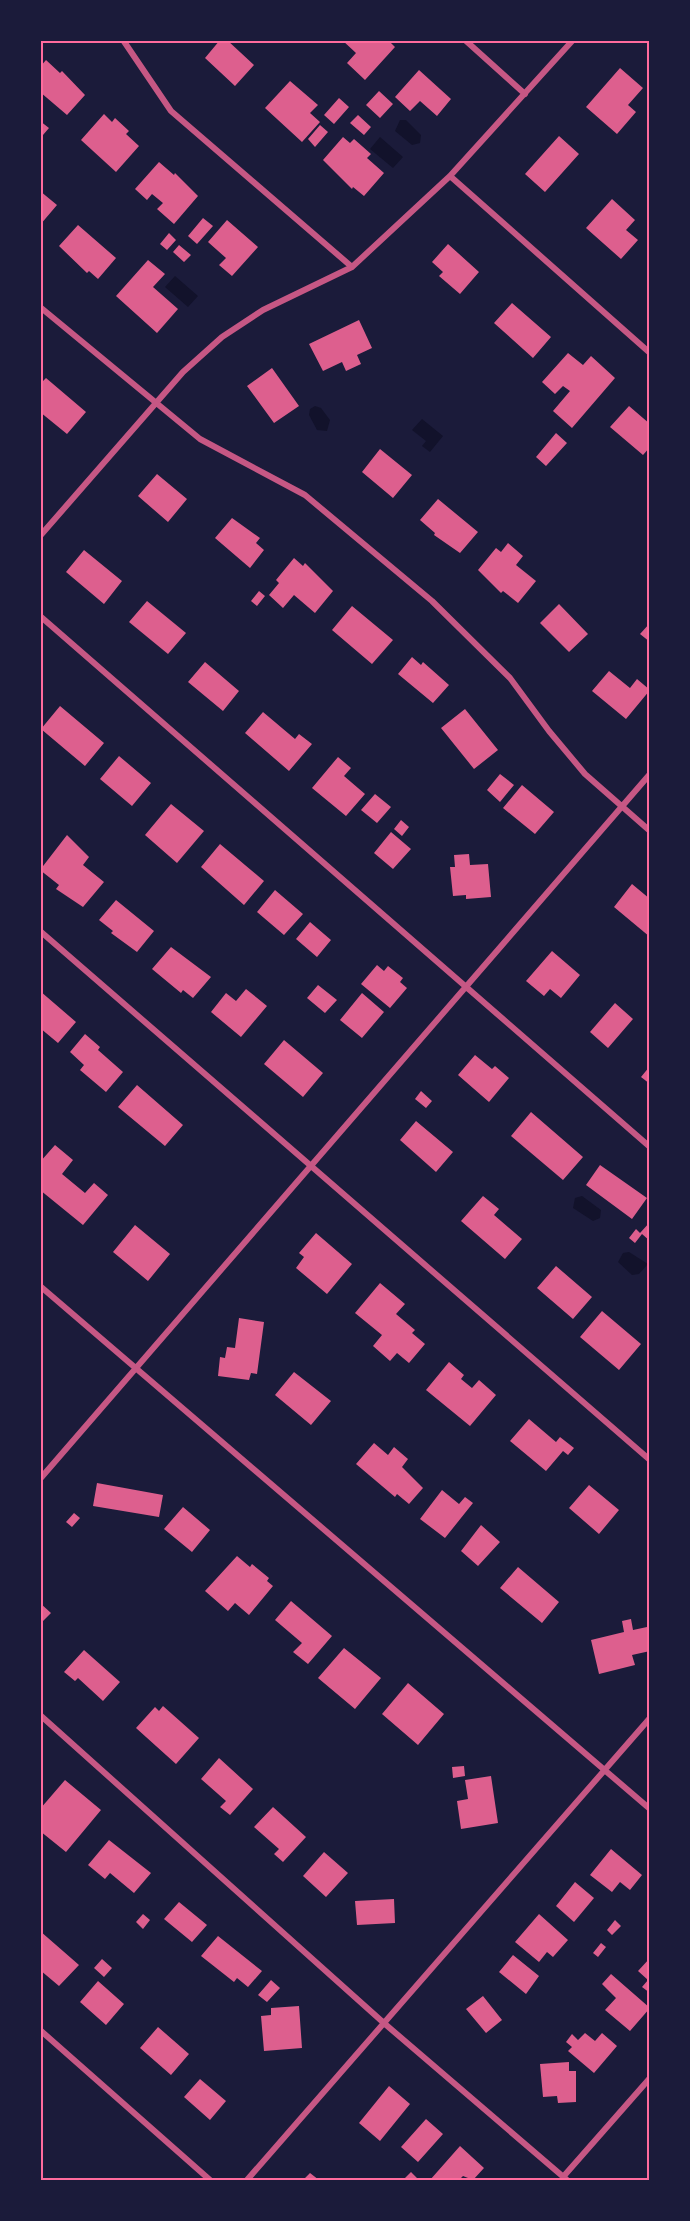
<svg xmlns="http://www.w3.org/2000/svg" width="690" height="2221" font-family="'Fira Sans',sans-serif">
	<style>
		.water { fill: #12122b }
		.building { fill: #dd5f8e }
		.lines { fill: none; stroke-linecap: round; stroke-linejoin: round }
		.minor { stroke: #c65784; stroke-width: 6 }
		.neatline { fill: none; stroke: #ff6b9d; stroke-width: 2 }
	</style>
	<rect width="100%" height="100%" fill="#1b1b3a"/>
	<path class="water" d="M400,120H406L421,135L420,143L412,145L395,131Z
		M380,137L403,157L393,168L370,149Z
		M175,276L198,296L188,307L165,287Z
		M315,406L321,408L330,420L327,431L317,430L309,415L310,409Z
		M422,419L443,436L430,452L422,446L426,441L412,430Z
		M582,1196L601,1210L600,1218L593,1221L573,1208L575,1198Z
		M629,1252L648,1264L639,1274L632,1275L618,1262L623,1253Z"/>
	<path class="building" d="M220,40H227L254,65L235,86L205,58Z
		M342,40H388L395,47L365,80L347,63L356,53Z
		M46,60L60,73L62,71L85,95L67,115L40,92V67Z
		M620,68L643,88L628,105L636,112L617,134L586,107Z
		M419,70L451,99L437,116L420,101L410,111L395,97Z
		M290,81L318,105L310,113L320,122L302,142L265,108Z
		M379,91L393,104L380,118L366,105Z
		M339,98L349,107L334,124L324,115Z
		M104,114L112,122L115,118L129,131L126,134L139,146L116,172L81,140Z
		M358,115L371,127L364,135L350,123Z
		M40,121L49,128L43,135L40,133Z
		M320,125L328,132L315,147L308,139Z
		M559,136L579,154L545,192L525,174Z
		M343,137L350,143L354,139L371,154L367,158L384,173L364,196L353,187L352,189L323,160Z
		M159,162L174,175L175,173L198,196L174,224L157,209L163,203L152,194L147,200L135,189Z
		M40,191L57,205L40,225Z
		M612,199L635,220L626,230L638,240L621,259L586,228Z
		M203,218L213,226L197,244L188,236Z
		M227,220L258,247L232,276L219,265L226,258L208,242Z
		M78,225L116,258L98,279L89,271L87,273L59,246Z
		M169,233L176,240L167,250L160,244Z
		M448,244L479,272L460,294L439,276L443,272L432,262Z
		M179,245L191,255L184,262L173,252Z
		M148,260L165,274L153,287L178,309L157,333L116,296Z
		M512,303L551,337L533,358L494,323Z
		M359,320L372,348L357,355L361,364L346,371L342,362L323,371L309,344Z
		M568,353L583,365L591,356L615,378L572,428L553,411L570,391L563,386L555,394L542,382Z
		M272,368L299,406L274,423L247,386Z
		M46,378L86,412L67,434L40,412V384Z
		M629,406L650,424V447L643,455L610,427Z
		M556,433L567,443L546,466L536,457Z
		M380,449L412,475L393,498L362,472Z
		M157,474L187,499L168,522L138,496Z
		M438,499L478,532L460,553L434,535L435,533L420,520Z
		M232,518L260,538L256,543L264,550L250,568L215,538Z
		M508,543L523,556L516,565L536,581L518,603L503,591L501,593L478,570L496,548L501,552Z
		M84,550L122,581L104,604L66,572Z
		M294,558L303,566L305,563L333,591L315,613L294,595L283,608L269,595L279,583L276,580Z
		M259,591L265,596L257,606L251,601Z
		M147,601L186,633L168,654L129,622Z
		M559,604L588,634L569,652L540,623Z
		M352,606L393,640L372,664L332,630Z
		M650,623V642L640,634Z
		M412,657L421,665L423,662L449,685L433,703L398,674Z
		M205,662L239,691L223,711L188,682Z
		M609,671L630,688L637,679L650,690L626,719L592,691Z
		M60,706L104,743L85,766L41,729Z
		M465,709L498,750L474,769L441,728Z
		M263,712L295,739L299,734L312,744L289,771L245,733Z
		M119,756L151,783L132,806L100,779Z
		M338,757L351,768L344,776L365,794L346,816L312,788Z
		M500,774L514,785L500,802L487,790Z
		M522,785L554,812L535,834L503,808Z
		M375,794L391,807L377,823L361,810Z
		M171,804L204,831L177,863L145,835Z
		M401,820L409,827L402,836L394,829Z
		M391,832L411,849L393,869L374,853Z
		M67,835L89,857L83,865L104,882L83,907L56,889L59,885L40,870Z
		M220,844L264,881L244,905L201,867Z
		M469,854L470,865L488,864L491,897L466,899V895L453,896L450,867H455L454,855Z
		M632,884L650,899V937L614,907Z
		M275,890L303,914L284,935L257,912Z
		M116,900L154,931L137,952L111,933L113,931L99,920Z
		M310,922L331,940L317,957L296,939Z
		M171,947L211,977L193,998L183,990L181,993L152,969Z
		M552,951L580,975L561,998L550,989L544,996L526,981Z
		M377,965L384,971L388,966L403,978L400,982L407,988L390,1008L361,984Z
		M318,985L337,1000L325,1013L307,998Z
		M246,989L267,1006L241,1037L211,1012L226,993L236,1001Z
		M40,991L76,1022L58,1043L40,1028Z
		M362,993L384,1012L362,1038L340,1020Z
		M615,1003L633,1019L608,1048L590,1032Z
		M85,1034L100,1047L98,1050L123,1072L106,1092L80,1070L84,1065L70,1052Z
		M284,1040L323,1073L303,1097L264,1064Z
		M475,1055L492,1069L495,1066L509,1078L489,1102L458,1075Z
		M650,1066V1084L641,1077Z
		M137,1085L183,1125L165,1146L118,1107Z
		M421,1091L432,1101L426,1108L415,1099Z
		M531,1112L583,1157L563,1180L511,1136Z
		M416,1121L453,1152L436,1172L400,1140Z
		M55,1145L73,1160L62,1174L85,1193L94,1183L108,1195L83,1225L40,1190V1162Z
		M600,1165L647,1198L632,1219L586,1185Z
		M483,1196L499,1209L494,1215L522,1239L505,1259L461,1221Z
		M650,1222V1241L642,1234L635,1243L629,1238L636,1229L640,1233Z
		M135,1225L170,1254L148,1281L113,1252Z
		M316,1233L352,1264L327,1294L296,1268L304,1257L299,1253Z
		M556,1266L592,1297L573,1319L537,1288Z
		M380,1283L405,1304L396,1314L415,1330L412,1333L425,1344L409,1363L397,1353L390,1361L373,1346L382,1335L355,1313Z
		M602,1311L641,1344L619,1370L580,1337Z
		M239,1318L264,1322L257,1374L251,1373L249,1380L218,1376L220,1357L225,1358L227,1347L235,1348Z
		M449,1362L464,1375L461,1379L472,1388L479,1380L496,1395L470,1426L426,1390Z
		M294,1372L331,1401L311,1425L275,1395Z
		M529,1419L556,1442L560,1437L574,1448L568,1455L563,1451L546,1471L510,1441Z
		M374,1443L388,1455L394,1447L408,1459L402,1467L423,1488L409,1504L397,1494L395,1497L356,1464Z
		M97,1483L163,1495L159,1517L93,1506Z
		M589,1485L619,1510L599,1534L569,1508Z
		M442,1490L459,1504L465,1497L473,1503L445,1538L420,1519Z
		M183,1507L210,1530L192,1552L164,1529Z
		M74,1513L80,1518L72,1527L66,1522Z
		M481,1525L500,1542L478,1566L461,1551Z
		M237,1556L250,1567L252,1564L269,1578L267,1581L273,1586L249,1615L235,1603L228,1611L205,1591Z
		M518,1567L559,1602L542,1623L500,1588Z
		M291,1601L332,1636L308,1664L293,1652L302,1643L275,1620Z
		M40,1603L51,1613L40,1624Z
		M631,1619L633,1630L647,1627L650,1651L632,1655L635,1665L599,1674L591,1640L624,1632L622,1621Z
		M344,1648L381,1678L355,1709L318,1678Z
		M84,1650L120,1682L103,1701L78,1678L75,1681L64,1672Z
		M408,1683L444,1714L418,1745L382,1714Z
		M163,1706L199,1738L176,1764L136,1728L155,1707L159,1711Z
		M219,1758L253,1789L230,1815L220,1807L226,1801L201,1779Z
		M464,1766L465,1776L453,1778L452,1767Z
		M491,1776L498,1823L461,1829L457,1801L468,1799L465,1780Z
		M65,1780L101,1810L66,1852L40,1831V1809Z
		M273,1807L306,1837L283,1862L274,1854L279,1849L254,1827Z
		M109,1840L151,1873L134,1893L110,1873L105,1879L88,1865Z
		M611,1849L642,1875L630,1890L620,1882L612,1892L590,1875Z
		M324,1852L348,1873L326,1897L303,1876Z
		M575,1882L594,1898L574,1922L556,1906Z
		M394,1899L395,1923L357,1925L355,1901Z
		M179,1902L207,1925L192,1942L164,1919Z
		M143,1914L150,1920L143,1929L136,1922Z
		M539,1914L568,1940L553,1957L547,1952L539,1962L515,1942Z
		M615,1920L621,1926L612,1935L607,1930Z
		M40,1931L79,1965L59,1986L40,1970Z
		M218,1936L262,1971L248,1987L237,1978L234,1982L201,1956Z
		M601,1943L606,1947L598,1957L593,1953Z
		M513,1955L539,1976L526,1994L499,1972Z
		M650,1958V1993L642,1987L648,1980L638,1971Z
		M102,1959L112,1968L104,1977L94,1968Z
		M611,1974L650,2008L630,2031L605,2010L616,1998L602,1984Z
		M271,1980L280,1988L267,2002L258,1995Z
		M98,1981L124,2004L106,2025L80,2002Z
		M483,1996L502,2020L486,2033L466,2009Z
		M299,2006L302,2048L264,2051L261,2016L271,2015V2008Z
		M158,2027L189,2054L171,2075L140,2048Z
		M585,2033L595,2041L602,2033L617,2046L594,2073L568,2051L572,2047L566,2042L572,2034L578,2040Z
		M569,2062V2071H576V2102L558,2103L557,2096L543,2097L540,2064Z
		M200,2079L226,2101L210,2120L184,2097Z
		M389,2086L410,2104L380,2141L359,2123Z
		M426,2119L443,2134L418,2162L401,2147Z
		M460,2146L484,2168L473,2180L463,2176L459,2180H430Z
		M411,2172L417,2178L414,2180H403Z
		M310,2173L319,2180H303Z"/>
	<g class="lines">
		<path class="minor" d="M123,40L171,111L352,267
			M465,40L525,94
			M450,176L650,353
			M40,307L200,439L305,495L432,601L510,678L549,731L585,774L650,831
			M40,536L183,372L222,337L263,310L352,267L450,176L573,40
			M40,616L650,1147
			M40,931L650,1460
			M40,1286L650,1809
			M40,1479L650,774
			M40,1715L385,2024L567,2180
			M40,2030L210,2180
			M563,2177L650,2078
			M247,2180L650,1718"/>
	</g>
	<rect width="690" height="2221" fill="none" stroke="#1b1b3a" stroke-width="84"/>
	<rect x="42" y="42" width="606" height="2137" class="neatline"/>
</svg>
